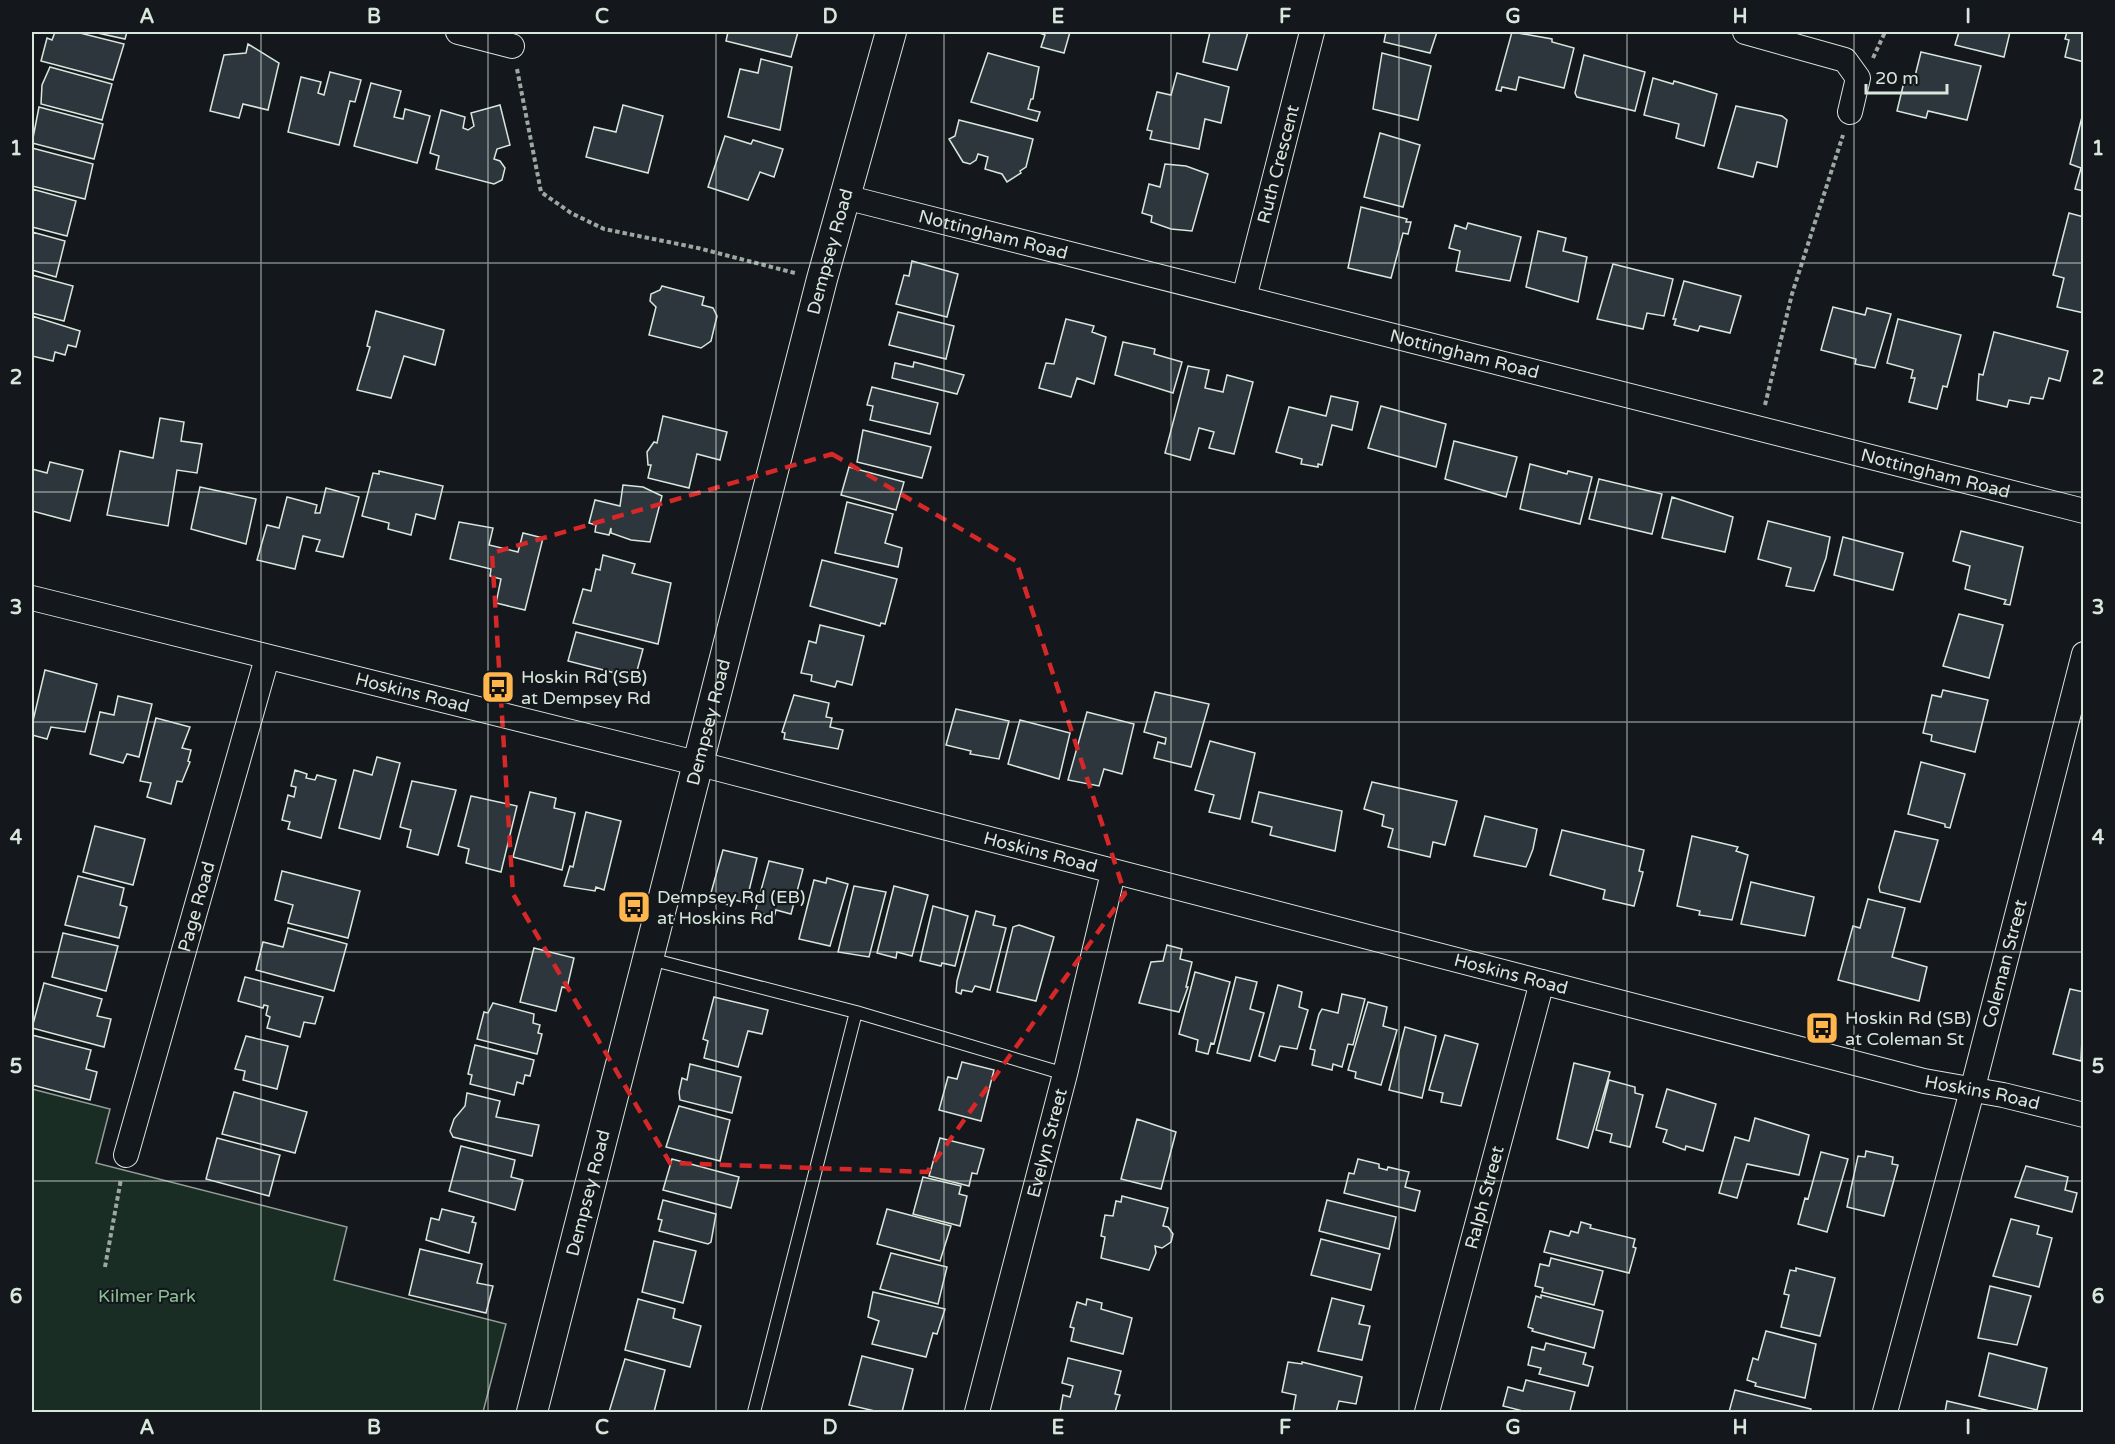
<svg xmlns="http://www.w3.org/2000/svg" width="2115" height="1444" font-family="'Varela Round',sans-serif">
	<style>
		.green { fill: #1a2d24; stroke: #939e99; stroke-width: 1.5 }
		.building { fill: #2c363c; stroke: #d8e6dc; stroke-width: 1.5 }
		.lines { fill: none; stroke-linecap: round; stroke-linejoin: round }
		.service-casing { stroke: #d8e6dc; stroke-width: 14 }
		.minor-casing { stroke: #d8e6dc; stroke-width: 26 }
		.tertiary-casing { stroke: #d8e6dc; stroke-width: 32 }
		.path { stroke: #9da8a2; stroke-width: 4; stroke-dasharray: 4.5 3; stroke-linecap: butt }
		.service { stroke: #14181c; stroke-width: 12 }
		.minor { stroke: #14181c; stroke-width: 24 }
		.tertiary { stroke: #14181c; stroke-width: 30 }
		.marked { fill: none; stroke: #d62828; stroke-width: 4.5; stroke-dasharray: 12 8; stroke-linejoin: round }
		.grid { fill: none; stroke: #d8e6dc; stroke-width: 1.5; stroke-opacity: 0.55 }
		.labels { text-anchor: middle; stroke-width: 4.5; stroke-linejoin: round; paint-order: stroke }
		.street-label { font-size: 18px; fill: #d8e6dc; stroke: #14181c }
		.poi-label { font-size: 18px; fill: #d8e6dc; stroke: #14181c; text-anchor: start }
		.park-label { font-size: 18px; fill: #8ac095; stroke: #14181c }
		.neatline { fill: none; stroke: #d8e6dc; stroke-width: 2 }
		.grid-label { font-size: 20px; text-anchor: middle; font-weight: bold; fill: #d8e6dc }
	</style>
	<rect width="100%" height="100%" fill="#14181c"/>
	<path class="green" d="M32,1089L110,1109L96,1163L347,1227L334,1280L506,1324L483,1412H32Z"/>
	<path class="building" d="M55,32H76L124,44L113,80L41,61L47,38L52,40Z
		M93,32H127L125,39Z
		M728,32H798L791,57L726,41Z
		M1037,32H1070L1064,53L1041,47L1045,35Z
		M1210,32H1248L1237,70L1203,62Z
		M1386,32H1437L1430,53L1384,42Z
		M1512,32L1552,39V42L1574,48L1564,88L1519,77L1516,90L1502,87L1501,91L1496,90Z
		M1959,32H2010L2004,57L1955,45Z
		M2067,32H2084V62L2065,57L2069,40L2065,39Z
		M248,44L279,63L268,110L243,104L239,118L210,111L224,55L246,53Z
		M1921,52L1981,66L1967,120L1928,111L1926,118L1897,111L1904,82L1913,84Z
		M988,53L1039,67L1033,99H1031L1028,109L1040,112L1037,121L971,102Z
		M1382,53L1431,66L1418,120L1373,109Z
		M1584,55L1645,72L1635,111L1577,97L1575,93Z
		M761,59L792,67L780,130L728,117L740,69L758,73Z
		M50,67L112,84L102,120L41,104L42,85Z
		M330,72L361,80L355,102L350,101L339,145L288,132L301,77L321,82L318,93L324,95Z
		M1177,73L1229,87L1221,123L1205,119L1199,149L1150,139L1152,131L1147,130L1157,92L1171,95Z
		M1653,78L1673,84L1674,81L1717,94L1704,146L1676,138L1679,124L1644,115Z
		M371,83L401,91L394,117L403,119L405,109L430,116L417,163L354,146Z
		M500,105L510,145L497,149L494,159L500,161L505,168L502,180L494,184L436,169L439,156L430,153L441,110L465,117L463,128L468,130L474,126L471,113Z
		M623,105L663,116L648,173L586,157L594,127L616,132Z
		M1736,106L1782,116L1787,120L1777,167L1757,162L1753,177L1718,168Z
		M39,107L103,124L94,159L32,143Z
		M2084,109V191L2075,189L2081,168L2070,164Z
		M959,120L1033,139L1026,167L1020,171L1021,173L1007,182L1002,174L985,169L988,157L978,154L976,160L970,164L963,162L949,139L955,136Z
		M1380,133L1420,145L1403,207L1364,197Z
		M725,136L751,144L753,140L783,149L774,177L760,172L748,200L708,187Z
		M32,148L93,164L85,199L32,186Z
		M1165,164L1186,166L1208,174L1192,231L1171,229L1151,222L1152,216L1142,213L1149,184L1160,187Z
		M32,189L76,201L67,236L32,227Z
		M1361,207L1407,219L1406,222H1411L1408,234L1403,233L1391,278L1348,268Z
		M2069,213L2084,217V313L2057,307L2064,278L2053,275Z
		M1468,223L1521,237L1510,281L1456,271L1460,251L1449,248L1455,225L1466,229Z
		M1538,231L1566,238L1563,251L1587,257L1578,302L1526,287Z
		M32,232L65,241L56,277L32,270Z
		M912,261L958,274L947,317L896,304L904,275L909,276Z
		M1613,264L1673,279L1664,316L1647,313L1643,329L1597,319Z
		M32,275L73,286L64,321L32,313Z
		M1684,281L1741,296L1730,333L1700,326L1698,331L1674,325L1676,319H1673Z
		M662,286L704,297L702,305L713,308L717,316L711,341L701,348L649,335L656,307L650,301L651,294L660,290Z
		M1833,307L1865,315L1867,308L1891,314L1875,368L1855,364L1856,359L1821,350Z
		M376,311L444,330L435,365L404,356L391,398L357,390L370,347L367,346Z
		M898,312L954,326L946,359L889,345Z
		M32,316L80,331L76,347L68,345L65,355L55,352L53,361L32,356Z
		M1066,319L1094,326L1092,332L1106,337L1094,384L1077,378L1071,397L1039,388L1046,363L1054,364Z
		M1898,319L1961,335L1947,387L1943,386L1937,409L1909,402L1915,378H1911L1913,370L1887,363Z
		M1994,332L2068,351L2060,381L2049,378L2043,399L2031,397L2029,404L2009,400L2007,407L1977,400L1979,374L1983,375Z
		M1123,342L1155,349L1154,354L1182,362L1173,393L1115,375Z
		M914,362L964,375L957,394L892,378L895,363L913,367Z
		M1188,366L1209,370L1205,388L1223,392L1227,375L1253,382L1234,454L1209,448L1214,432L1199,428L1190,460L1165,453Z
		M872,387L938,403L930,434L870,420L873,406L867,405Z
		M1331,396L1358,402L1352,430L1332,425L1322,465L1318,464V467L1301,464L1302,459L1276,452L1289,407L1326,416Z
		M1381,406L1446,424L1436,467L1368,448Z
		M663,416L727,432L720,460L697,454L689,488L648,478L651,465H648L647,452L654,442L657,443Z
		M160,418L184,422L181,441L202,444L197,473L177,470L168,526L107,515L120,451L153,458Z
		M863,430L931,447L922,478L857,462Z
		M1454,441L1517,457L1506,497L1445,479Z
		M50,462L83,470L70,521L32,511V469L47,473Z
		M1530,464L1567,474L1568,471L1592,477L1580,524L1520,509Z
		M849,467L904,482L896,510L841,495Z
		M379,471L443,486L435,519L416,514L411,535L388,529L389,523L362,516L373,473L379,474Z
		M1599,479L1662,494L1652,534L1589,519Z
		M623,485L643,487L662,496L650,542L631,540L611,533V528L609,535L595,532L596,525L589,523L595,500L620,506Z
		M200,487L256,499L246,544L191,529Z
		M326,488L359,497L343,557L316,551L320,540L303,536L295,569L257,560L267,525L279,528L287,497L317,505L315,513H320Z
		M1672,497L1733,517L1725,552L1662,538Z
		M847,502L893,514L885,543L902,548L898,567L835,553Z
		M1768,521L1830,537L1826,558L1814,591L1786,586L1791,568L1758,559Z
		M459,522L493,528L489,545L518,552L523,533L543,538L525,610L496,603L501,579L490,576L491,569L450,559Z
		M1961,531L2023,547L2010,605L2004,604L2006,600L1965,589L1970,566L1953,561Z
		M1843,537L1903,553L1893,590L1834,575Z
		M603,555L635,564L632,573L671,583L658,644L573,623L583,589L591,591L596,569L600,570Z
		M822,560L897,579L885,624L881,623L880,626L810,606Z
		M1959,614L2003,625L1989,678L1943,666Z
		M820,625L864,636L852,685L837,681L835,687L811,681L812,675L801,673L809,641L816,643Z
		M576,632L643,649L635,678L568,661Z
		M45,670L97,684L85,732L51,727L47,739L32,735V725Z
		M1943,690L1988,700L1975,752L1931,741L1932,735L1923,733L1932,695L1941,697Z
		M1155,692L1209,704L1191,767L1154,758L1158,742L1165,744L1166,738L1144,732Z
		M794,695L829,703L826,717L832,718L830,727L843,730L838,749L784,739L785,733L782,732Z
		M118,696L152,704L139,757L127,754L123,763L90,754L100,712L114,715Z
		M956,709L1009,721L999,759L970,754L971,751L946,745Z
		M1087,712L1134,724L1122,774L1104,769L1099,786L1068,780Z
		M156,718L190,727L182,748L191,750L188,761L190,762L182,782L177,781L171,804L147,797L151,783L140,781Z
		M1020,720L1070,733L1059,779L1008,764Z
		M1210,741L1255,753L1240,819L1209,812L1214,795L1195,790Z
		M377,757L400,763L380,839L339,828L354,770L372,775Z
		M1921,762L1965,774L1950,828L1945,827V824L1908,814Z
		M295,770L307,774L306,778L315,780L317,775L336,780L321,838L288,829L290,822L282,820L288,795L294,797L296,787L291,786Z
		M412,781L456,790L438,855L407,847L411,830L400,827Z
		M1372,782L1457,801L1445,845L1433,842L1430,857L1388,847L1393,829L1382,826L1384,815L1364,809Z
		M530,792L556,798L554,808L575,813L562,870L513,857Z
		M1259,792L1342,811L1335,851L1270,835L1272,827L1252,822Z
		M471,796L517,806L501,872L466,863L469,849L458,846Z
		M586,812L621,821L604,890L596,887L595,891L564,886L570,866L573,867Z
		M1485,816L1537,829L1533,849L1526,867L1474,856Z
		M95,826L145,839L133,885L83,872Z
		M1562,830L1644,850L1639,871L1643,872L1634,906L1603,899L1605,890L1550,875Z
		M1895,831L1938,840L1920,902L1880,892L1879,887Z
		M1692,836L1738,847L1736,851L1748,855L1732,920L1699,915L1700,911L1677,906Z
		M723,850L757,858L746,903L731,899L729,905L709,900Z
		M769,861L803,869L791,914L776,910L774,917L755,912Z
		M282,871L360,891L348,938L288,923L293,905L275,900Z
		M78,876L124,888L120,905L127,907L119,938L65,925Z
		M827,878L848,884L830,946L799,939L814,880L826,883Z
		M1751,882L1814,897L1805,936L1741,924Z
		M854,886L886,892L869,957L838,952Z
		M894,886L928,895L912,956L897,952L896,958L877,953Z
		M1868,899L1905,908L1892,957L1927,967L1919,1001L1838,980L1853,926L1860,928Z
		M933,906L968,916L955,966L942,963L941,966L920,961Z
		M976,911L995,916L993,925L1006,928L990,990L975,986L972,992L962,990L961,994L956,992L957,981Z
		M1019,925L1054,937L1036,1001L997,992L1013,927Z
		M288,928L347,944L334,991L256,970L263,942L283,947Z
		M63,933L118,946L106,991L52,977Z
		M1167,945L1182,949L1180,959L1192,962L1186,987H1188L1179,1012L1139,1003L1151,962L1163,961Z
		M534,948L574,958L567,988L562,987L556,1011L520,1002Z
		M1195,972L1230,982L1214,1044L1211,1043L1208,1054L1196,1051L1198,1040L1179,1034Z
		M245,977L323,997L315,1024L304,1022L300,1037L267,1028L270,1017L266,1015L268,1006L264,1005L263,1008L238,1001Z
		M1236,977L1257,982L1250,1009L1264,1013L1250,1061L1217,1053Z
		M44,983L102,999L97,1016L111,1019L104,1047L32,1028Z
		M1278,985L1302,992L1299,1007L1308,1010L1297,1049L1280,1046L1275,1061L1259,1056Z
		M2070,989L2084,992L2081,1061L2053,1054Z
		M1342,994L1365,999L1353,1045L1348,1044L1342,1067L1333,1064L1332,1070L1312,1065L1315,1050L1310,1049L1319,1014L1322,1009L1338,1013Z
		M714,997L768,1010L762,1034L748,1031L738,1067L704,1058L708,1041L703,1039Z
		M1368,1002L1387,1007L1383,1026L1397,1030L1381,1085L1355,1078L1356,1072L1348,1070Z
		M493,1003L534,1014L533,1023L540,1025L538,1033L542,1034L537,1054L477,1039L484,1012L488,1013Z
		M1405,1027L1436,1036L1422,1098L1389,1090Z
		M32,1035L91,1050L86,1069L97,1072L90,1100L32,1085Z
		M1445,1035L1478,1044L1461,1106L1441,1102L1443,1093L1429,1090Z
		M246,1036L288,1046L277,1089L243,1080L245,1071L235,1069Z
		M475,1045L534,1060L530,1076L525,1075L523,1084L517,1082L514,1095L470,1084L472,1075L468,1074Z
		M962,1062L994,1070L981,1121L939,1110L948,1077L957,1079Z
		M1574,1063L1610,1072L1588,1148L1557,1139Z
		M690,1064L741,1077L732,1113L680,1100L679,1092L682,1078L687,1080Z
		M1609,1080L1635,1087V1093L1643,1095L1630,1147L1610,1142L1612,1134L1596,1130Z
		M1667,1089L1716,1104L1703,1151L1686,1146L1685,1150L1663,1142L1667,1130L1656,1127Z
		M234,1092L307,1112L295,1153L222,1134Z
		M467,1093L500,1101L496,1117L539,1125L532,1156L453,1137L450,1131L454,1119L465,1106Z
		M679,1106L730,1120L720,1161L666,1147Z
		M1755,1118L1809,1135L1799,1175L1747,1164L1737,1198L1719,1193L1735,1137L1749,1141Z
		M1137,1119L1176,1132L1161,1189L1121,1179Z
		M217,1138L280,1155L269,1196L206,1179Z
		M940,1138L984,1149L977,1174L972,1173L969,1186L929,1176Z
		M461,1146L515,1160L511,1177L523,1180L515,1210L449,1191Z
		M1866,1151L1893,1157L1892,1164L1898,1165L1884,1216L1847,1207L1858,1156L1865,1157Z
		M1821,1152L1848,1159L1827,1232L1798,1224L1805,1198L1808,1199Z
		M672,1159L739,1177L731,1208L663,1190Z
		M1358,1159L1379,1164V1168L1387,1170L1388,1167L1409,1172L1405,1187L1420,1191L1415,1211L1344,1193L1349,1173L1354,1174Z
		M2026,1166L2068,1177L2065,1190L2077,1193L2072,1212L2015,1197Z
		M923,1177L961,1186L959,1194L967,1196L960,1226L913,1214Z
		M1122,1196L1168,1208L1163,1226L1168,1227L1173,1234L1171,1242L1162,1248L1155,1246L1156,1253L1149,1270L1101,1258L1105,1237L1101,1236L1105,1215L1113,1216L1116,1201L1121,1202Z
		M663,1200L716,1214L711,1242L708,1244L659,1231L662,1220L658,1219Z
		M1327,1200L1396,1217L1389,1249L1319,1231Z
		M442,1209L474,1217L472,1222L476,1223L469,1253L426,1240L431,1218L439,1220Z
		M887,1209L951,1226L940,1261L877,1244Z
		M2011,1219L2039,1226L2037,1234L2052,1238L2039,1287L1993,1276Z
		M1581,1222L1591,1225L1590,1228L1635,1239L1633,1247L1636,1248L1629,1273L1544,1252L1550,1231L1569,1236L1571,1231L1578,1233Z
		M1321,1239L1380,1254L1371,1290L1311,1275Z
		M654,1241L696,1251L683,1303L642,1292Z
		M420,1249L482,1264L477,1283L493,1286L486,1313L409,1295Z
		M891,1253L947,1267L938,1304L880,1289Z
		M1551,1258L1603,1271L1594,1305L1542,1292L1543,1288L1535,1286L1540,1264L1549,1266Z
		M1796,1268L1835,1278L1820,1336L1781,1327L1789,1295L1784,1294L1790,1270L1796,1271Z
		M1990,1286L2031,1296L2017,1345L1978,1338Z
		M873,1292L945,1309L937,1334L933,1333L926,1357L872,1344L879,1321L868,1317Z
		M1541,1295L1603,1311L1594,1348L1532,1331L1533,1329L1528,1327L1536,1296L1541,1298Z
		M1332,1298L1364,1306L1359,1324L1370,1326L1362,1360L1318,1351Z
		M638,1299L675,1309L673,1318L701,1326L690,1367L625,1350Z
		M1087,1299L1102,1303L1101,1309L1132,1318L1123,1354L1071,1341L1074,1328L1070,1327L1077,1302L1086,1305Z
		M1766,1331L1816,1344L1805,1398L1755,1386L1756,1383L1747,1380L1753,1358L1758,1360Z
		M1546,1343L1586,1353L1583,1364L1593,1367L1588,1386L1539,1374L1541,1368L1528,1365L1532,1347L1544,1350Z
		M1989,1353L2047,1368L2037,1410L1979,1396Z
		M862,1356L913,1369L902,1412H879L849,1405Z
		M1068,1358L1121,1371L1115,1394L1120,1395L1115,1412H1060L1063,1395L1070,1397L1073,1386L1062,1383Z
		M625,1359L665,1370L654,1412H609Z
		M1288,1362L1302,1364V1362L1362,1377L1356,1404L1339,1401L1336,1412H1293L1296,1395L1282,1392Z
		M1526,1380L1575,1392L1570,1411L1527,1412L1503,1406L1508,1387L1523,1391Z
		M1735,1390L1811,1409L1810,1412H1729Z
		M1947,1401L1994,1412H1945Z"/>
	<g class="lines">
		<g class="service-casing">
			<path id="service" d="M650,959L856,1012L754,1412
				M856,1012L1065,1074"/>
		</g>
		<g class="minor-casing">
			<g id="minor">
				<path d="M458,32L512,46"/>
				<path d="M1745,32L1845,60L1858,78L1850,112"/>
				<path id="s1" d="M845,197L2084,511"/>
				<path id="s2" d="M1244,298L1312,32"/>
				<path id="s3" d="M32,598L700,764L1924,1081L2003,1095L2084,1115"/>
				<path id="s4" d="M126,1155L267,658"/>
				<path id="s5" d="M977,1412L1065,1074L1113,873"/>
				<path id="s6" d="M1427,1412L1542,982"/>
				<path id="s7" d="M1885,1412L1972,1091L2084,654"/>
			</g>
		</g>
		<g class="tertiary-casing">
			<g id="tertiary">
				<path id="s8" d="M532,1412L822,279L891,32"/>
			</g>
		</g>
		<path class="path" d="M1873,58L1885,32
			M517,69L541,192L571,213L604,229L698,248L795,273
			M1765,405L1792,294L1843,135
			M105,1267L121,1179"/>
		<use href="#service" class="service"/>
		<use href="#minor" class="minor"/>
		<use href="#tertiary" class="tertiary"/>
	</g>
	<path class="marked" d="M832,454L1016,561L1125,894L927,1172L670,1163L513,894L492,553Z"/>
	<path class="grid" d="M261,32V1412M488,32V1412M716,32V1412M944,32V1412M1171,32V1412M1399,32V1412M1627,32V1412M1854,32V1412M32,263H2084M32,492H2084M32,722H2084M32,952H2084M32,1181H2084"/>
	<defs>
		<g id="bus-square" transform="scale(1.725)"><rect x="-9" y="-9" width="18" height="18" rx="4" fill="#ffb74d" stroke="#14181c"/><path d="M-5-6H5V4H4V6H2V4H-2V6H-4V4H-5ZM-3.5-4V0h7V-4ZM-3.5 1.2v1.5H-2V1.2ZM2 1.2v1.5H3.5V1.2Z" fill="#111"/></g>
	</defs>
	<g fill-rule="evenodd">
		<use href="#bus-square" x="498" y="687"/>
		<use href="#bus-square" x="634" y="907"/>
		<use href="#bus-square" x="1822" y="1028"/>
	</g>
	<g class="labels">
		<g class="street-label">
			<text dy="6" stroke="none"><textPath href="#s2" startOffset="138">Ruth Crescent</textPath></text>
			<text dy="6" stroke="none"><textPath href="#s1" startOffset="153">Nottingham Road</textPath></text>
			<text dy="6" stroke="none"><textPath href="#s8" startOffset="1198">Dempsey Road</textPath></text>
			<text dy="6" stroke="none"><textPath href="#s1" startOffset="639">Nottingham Road</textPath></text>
			<text dy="6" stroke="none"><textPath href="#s1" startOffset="1125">Nottingham Road</textPath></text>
			<text dy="6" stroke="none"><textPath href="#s3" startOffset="392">Hoskins Road</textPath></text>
			<text dy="6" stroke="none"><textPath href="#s8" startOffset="712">Dempsey Road</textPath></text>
			<text dy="6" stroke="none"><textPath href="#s3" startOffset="1040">Hoskins Road</textPath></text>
			<text dy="6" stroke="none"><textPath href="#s4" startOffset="258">Page Road</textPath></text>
			<text dy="6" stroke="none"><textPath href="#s7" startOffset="464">Coleman Street</textPath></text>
			<text dy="6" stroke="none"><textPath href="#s3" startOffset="1526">Hoskins Road</textPath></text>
			<text dy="6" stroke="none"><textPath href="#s3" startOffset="2012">Hoskins Road</textPath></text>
			<text dy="6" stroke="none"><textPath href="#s5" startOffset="278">Evelyn Street</textPath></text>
			<text dy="6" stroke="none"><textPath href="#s8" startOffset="226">Dempsey Road</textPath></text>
			<text dy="6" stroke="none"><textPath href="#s6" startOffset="222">Ralph Street</textPath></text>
		</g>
		<g class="poi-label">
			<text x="521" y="683">Hoskin Rd (SB)<tspan x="521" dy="21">at Dempsey Rd</tspan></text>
			<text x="657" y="903">Dempsey Rd (EB)<tspan x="657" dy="21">at Hoskins Rd</tspan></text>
			<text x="1845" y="1024">Hoskin Rd (SB)<tspan x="1845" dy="21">at Coleman St</tspan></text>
		</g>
		<g class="park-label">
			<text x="147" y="1302">Kilmer Park</text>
		</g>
	</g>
	<rect width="2115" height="1444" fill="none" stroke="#14181c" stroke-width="66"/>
	<path d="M1866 84v9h81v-9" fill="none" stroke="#d8e6dc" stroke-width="3"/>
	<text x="1875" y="84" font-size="18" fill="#d8e6dc" stroke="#14181c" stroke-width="4.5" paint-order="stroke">20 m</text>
	<rect x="33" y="33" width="2049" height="1378" class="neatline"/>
	<g class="grid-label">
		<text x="147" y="23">A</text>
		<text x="374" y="23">B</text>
		<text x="602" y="23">C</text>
		<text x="830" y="23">D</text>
		<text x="1058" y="23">E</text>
		<text x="1285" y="23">F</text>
		<text x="1513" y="23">G</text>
		<text x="1740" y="23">H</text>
		<text x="1968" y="23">I</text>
		<text x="16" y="155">1</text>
		<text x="2098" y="155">1</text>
		<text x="16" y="384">2</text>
		<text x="2098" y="384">2</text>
		<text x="16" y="614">3</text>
		<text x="2098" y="614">3</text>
		<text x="16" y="844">4</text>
		<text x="2098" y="844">4</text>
		<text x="16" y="1073">5</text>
		<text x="2098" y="1073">5</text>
		<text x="16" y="1303">6</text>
		<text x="2098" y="1303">6</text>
		<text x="147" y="1434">A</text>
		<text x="374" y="1434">B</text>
		<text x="602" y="1434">C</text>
		<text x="830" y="1434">D</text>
		<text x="1058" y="1434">E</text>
		<text x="1285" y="1434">F</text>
		<text x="1513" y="1434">G</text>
		<text x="1740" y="1434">H</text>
		<text x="1968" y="1434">I</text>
	</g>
</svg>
